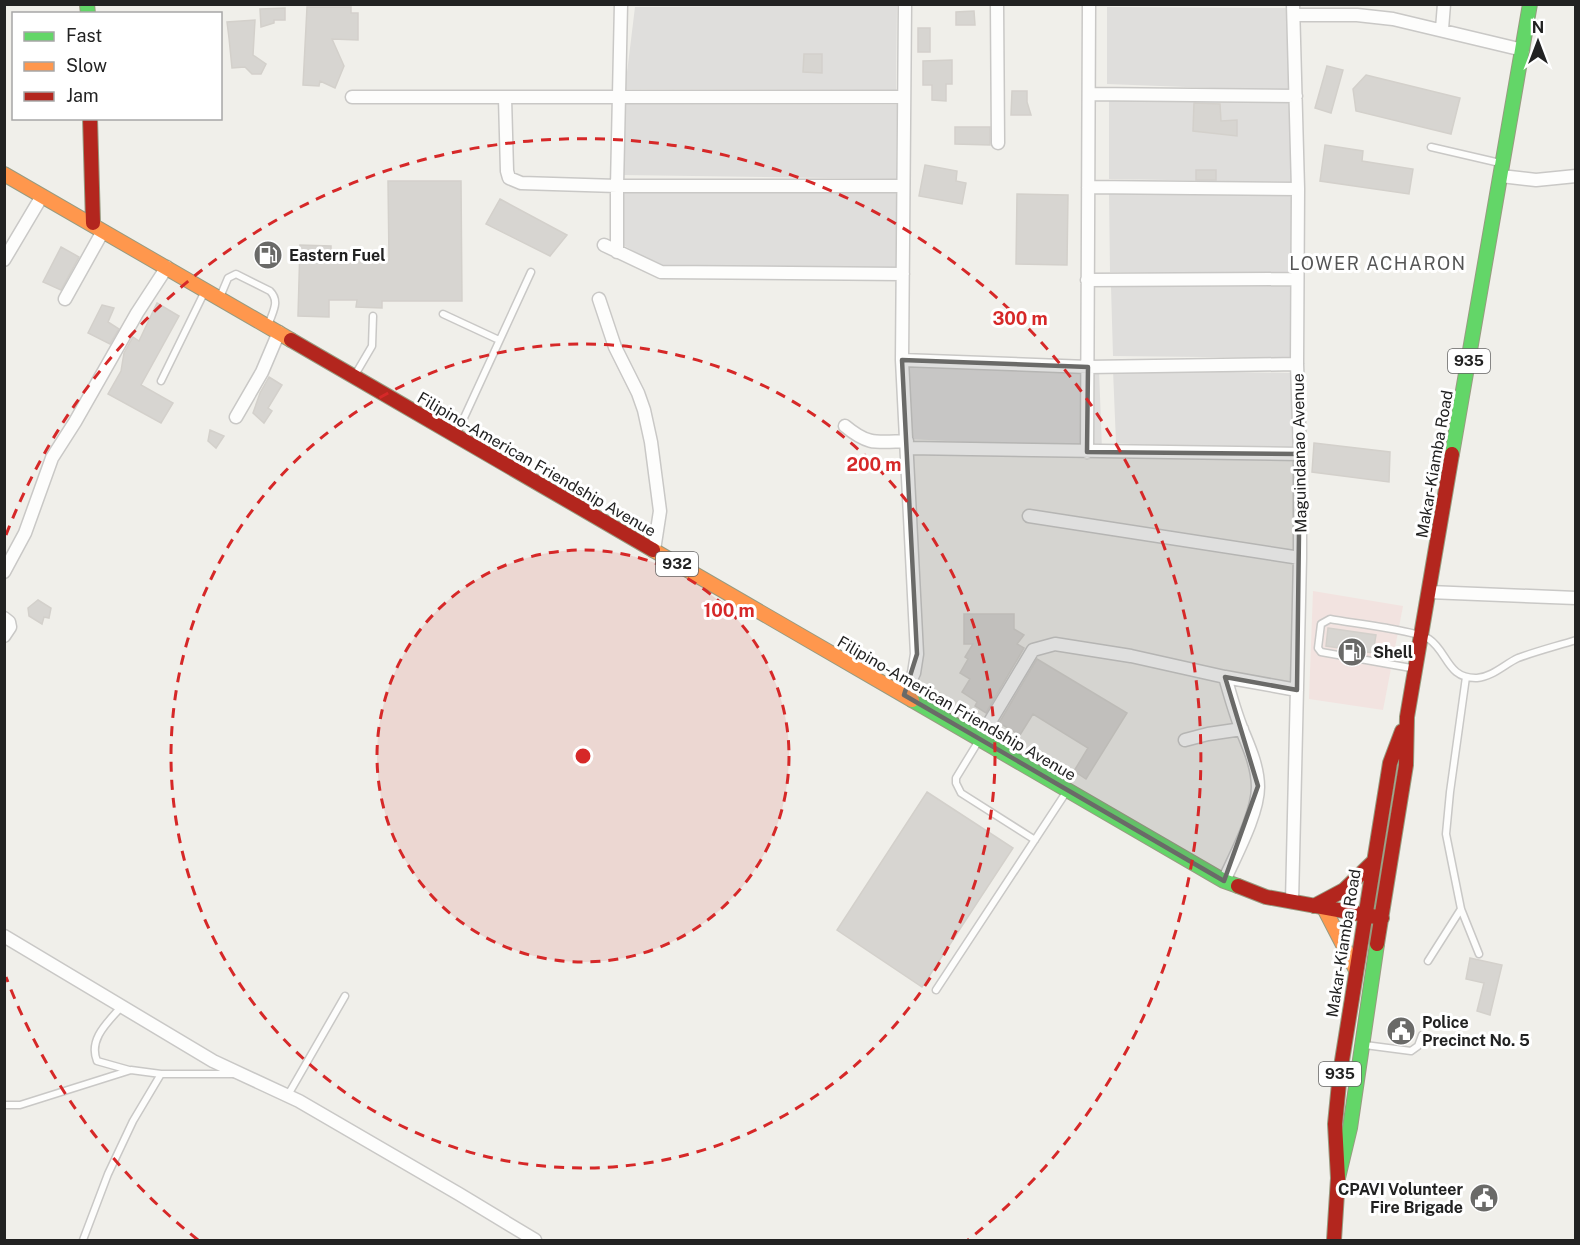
<svg xmlns="http://www.w3.org/2000/svg" width="1580" height="1245" font-family="'Public Sans',sans-serif">
	<style>
		.residential { fill: #dfdedc }
		.commercial { fill: #f2e3e0 }
		.building { fill: #d7d5d1; stroke: #d3d0cb; stroke-width: 1.5 }
		.lines { fill: none; stroke-linecap: round; stroke-linejoin: round }
		.lane-casing { stroke: #c9c8c6; stroke-width: 9 }
		.street-casing { stroke: #c9c8c6; stroke-width: 15 }
		.fast-casing { stroke: #979b80; stroke-width: 16 }
		.slow-casing { stroke: #979b80; stroke-width: 16 }
		.jam-casing { stroke: #979b80; stroke-width: 16 }
		.lane { stroke: #fdfdfc; stroke-width: 6 }
		.street { stroke: #fdfdfc; stroke-width: 12 }
		.fast { stroke: #63d668; stroke-width: 14 }
		.slow { stroke: #ff974d; stroke-width: 14 }
		.jam { stroke: #b3261e; stroke-width: 14 }
		.marked { fill: #6a6a68; fill-opacity: 0.2; stroke: #6a6a68; stroke-width: 4.5; stroke-linejoin: round }
		.ring { fill: none; stroke: #d62828; stroke-width: 3; stroke-dasharray: 10 8 }
		.labels { text-anchor: middle; stroke-width: 6; stroke-linejoin: round; paint-order: stroke }
		.shield { fill: #fff; stroke: #646464; stroke-width: 1.5 }
		.shield-label { font-size: 15px; font-weight: bold; fill: #222 }
		.poi-label { font-size: 16px; font-weight: bold; fill: #222; stroke: #fff; text-anchor: start }
		.street-label { font-size: 16px; fill: #222; stroke: #fff }
		.neighbourhood-label { font-size: 18px; letter-spacing: 1.5px; fill: #555; stroke: #fff }
		.centre { fill: #d62828; stroke: #fff; stroke-width: 3 }
		.ring-label { font-size: 18px; text-anchor: middle; font-weight: bold; fill: #d62828; stroke: #fff; stroke-width: 6; stroke-linejoin: round; paint-order: stroke }
	</style>
	<rect width="100%" height="100%" fill="#f0efea"/>
	<path class="residential" d="M897,5L896,90L625,89L635,7Z
		M1107,7L1288,8L1292,91L1107,84Z
		M1109,99L1293,102L1295,182L1109,179Z
		M625,104L897,105L896,179L623,175Z
		M623,189L896,192V271L662,267L623,245Z
		M1109,193L1294,195L1295,273L1110,272Z
		M1294,286V358L1113,356L1111,287Z
		M908,368L1099,369L1102,450L911,439Z
		M1113,370L1294,373V454L1116,443Z"/>
	<path class="commercial" d="M1313,591L1403,606L1383,710L1309,699Z"/>
	<path class="building" d="M307,7H351V13H358V40L332,39L344,66L335,88L320,81L319,86L303,85Z
		M285,8V20H274V23L261,27L260,9Z
		M974,11L975,25H956V12Z
		M255,20L253,55L266,64L261,74H252L245,67L232,68L229,38L227,22Z
		M918,28H930V52H918Z
		M804,54H822V73L803,72Z
		M952,60V84H946V101L932,100V85H923V61Z
		M1327,66L1343,70L1331,113L1315,108Z
		M1366,75L1460,98L1451,134L1356,111L1353,89Z
		M1012,91H1027V102L1031,115H1011Z
		M1194,103L1220,104L1221,121L1237,120V136L1193,131Z
		M955,127H990V145L955,144Z
		M1325,145L1363,151L1362,161L1413,169L1409,194L1320,181Z
		M925,165L957,171L956,181L966,183L962,204L919,196Z
		M1196,170H1216V180H1196Z
		M388,181H461L462,301H382V308L356,307L357,300H329V317L298,316L300,245L331,246V251H353V259L389,260Z
		M1017,194L1068,195L1067,265L1016,264Z
		M500,199L567,235L550,256L486,224Z
		M61,247L79,257L61,290L43,282Z
		M157,303L179,316L141,385L173,403L161,423L108,394L121,371L124,353L133,337L139,341Z
		M102,305L114,308L108,322L119,329L110,344L88,333Z
		M269,377L282,385L268,408L272,411L264,423L253,413L260,393Z
		M210,430L224,436L216,448L208,441Z
		M1314,443L1390,452L1389,482L1312,472Z
		M38,600L51,608L49,618L44,617L42,624L29,616L28,608Z
		M964,614H1014V629L1024,635L1017,644L1024,648L986,713L975,706L977,702L962,692L970,679L960,673L968,659L965,657L973,644H964Z
		M1328,628L1376,635L1373,653L1326,646Z
		M1037,659L1127,713L1086,779L1074,771L1088,748L1033,714L1020,735L999,723Z
		M927,792L1013,848L922,987L837,930Z
		M1470,958L1502,965L1490,1015L1477,1011L1484,983L1466,979Z"/>
	<g class="lines">
		<g class="lane-casing">
			<path id="lane" d="M1431,147L1500,163
				M220,297L228,278L236,274L270,291C280,301 273,311 269,323
				M443,314L499,340
				M355,375L372,346L373,316
				M161,381L204,293
				M457,433L531,272
				M1411,668L1321,652L1318,648L1321,624L1330,619C1350,623 1415,630 1429,639C1448,652 1447,679 1477,678C1492,677 1505,664 1518,658C1537,651 1557,646 1576,640
				M1466,677L1450,792L1446,834L1461,909L1479,954
				M978,742L956,778V783L961,793L1035,840
				M1428,961L1461,909
				M936,990L1065,794
				M122,1006C108,1022 88,1039 97,1061L129,1070
				M1365,1045L1411,1051L1418,1046L1422,1035
				M288,1095L345,996
				M4,1105H20L131,1070L161,1074
				M83,1240L108,1174L133,1121L161,1074H234"/>
		</g>
		<g class="street-casing">
			<path id="street" d="M997,4L998,143
				M1294,15H1357L1393,19L1523,50
				M1442,29L1444,4
				M1089,94L1296,96
				M352,97H903
				M505,98L507,171L509,178L521,183L617,186H903
				M1501,176L1536,180L1576,176
				M1088,187L1298,189
				M604,245L661,272L903,274
				M617,252V186L621,4
				M4,260L42,196
				M1087,280L1297,279
				M65,299L103,231
				M599,299L615,347L638,393L644,410L651,442L660,511L654,550
				M902,360L1088,367L1297,364
				M236,417L262,372L279,332
				M845,426C869,446 877,442 907,441
				M908,448L1300,454
				M1087,452L1089,4
				M1029,516L1300,558
				M4,572L25,533L52,458L75,422L137,313L167,267
				M1429,592L1576,598
				M4,618L9,622L10,627L4,636
				M904,695L914,673L917,654L902,360L905,4
				M979,740L1033,650L1055,644L1131,656L1225,677
				M1185,740L1208,734L1242,729
				M1224,881C1235,856 1258,814 1258,787C1258,767 1249,747 1242,730C1235,713 1230,694 1225,677L1297,690
				M1292,902L1300,558V454L1297,364L1298,189L1293,4
				M4,936L213,1061L299,1101L459,1194L535,1240"/>
		</g>
		<g class="fast-casing">
			<path id="fast" d="M87,4L88,14
				M1452,454L1530,4
				M912,700L1224,881L1238,886
				M1338,1178L1350,1128L1377,944"/>
		</g>
		<g class="slow-casing">
			<path id="slow" d="M4,174L291,340
				M653,550L912,700
				M1324,908L1356,970"/>
		</g>
		<g class="jam-casing">
			<path id="jam" d="M90,118L93,223
				M291,340L653,550
				M1238,886L1266,897L1382,918
				M1314,906L1344,890L1373,862
				M1377,944L1406,765L1407,717L1452,454
				M1334,1240L1338,1178L1335,1124L1340,1073L1390,763L1402,731"/>
		</g>
		<use href="#lane" class="lane"/>
		<use href="#street" class="street"/>
		<use href="#fast" class="fast"/>
		<use href="#slow" class="slow"/>
		<use href="#jam" class="jam"/>
	</g>
	<path class="marked" d="M902,360L1088,367L1087,452L1300,454L1297,690L1225,677L1258,786L1224,881L904,695L917,654Z"/>
	<circle cx="583" cy="756" r="206" fill="#d62828" fill-opacity=".12"/>
	<g class="ring">
		<circle cx="583" cy="756" r="206"/>
		<circle cx="583" cy="756" r="412"/>
		<path d="M198 1240A618 618 0 0 1 6 977M6 535A618 618 0 1 1 968 1240"/>
	</g>
	<defs>
		<g id="fuel-disc" transform="scale(1.5)"><circle r="9.5" fill="#6a6a68" stroke="#fff"/><path d="M-5.5-6h7V0h2V4h1.3V-2.5L3-4.5l.8-.8L6-3V5H2.5V1h-1V6h-7ZM-4.2-4.7v3.2H.2V-4.7Z" fill="#fff"/></g>
		<g id="civic-disc" transform="scale(1.5)"><circle r="9.5" fill="#6a6a68" stroke="#fff"/><path d="M-.6-6.5H3V-4.5H.6V-3L4-1V1h2V6H-6V1h2V-1L-.6-3ZM-1.2 2.5V6h2.4V2.5Z" fill="#fff"/></g>
	</defs>
	<g fill-rule="evenodd">
		<use href="#fuel-disc" x="268" y="255"/>
		<use href="#fuel-disc" x="1352" y="652"/>
		<use href="#civic-disc" x="1401" y="1031"/>
		<use href="#civic-disc" x="1484" y="1198"/>
	</g>
	<g class="labels">
		<g class="shield">
			<rect x="1448" y="349" width="42" height="24" rx="4.5"/>
			<rect x="656" y="552" width="42" height="24" rx="4.5"/>
			<rect x="1319" y="1062" width="42" height="24" rx="4.5"/>
		</g>
		<g class="shield-label">
			<text x="1469" y="366">935</text>
			<text x="677" y="569">932</text>
			<text x="1340" y="1079">935</text>
		</g>
		<g class="poi-label">
			<text x="289" y="261">Eastern Fuel</text>
			<text x="1373" y="658">Shell</text>
			<text x="1422" y="1028">Police<tspan x="1422" dy="18">Precinct No. 5</tspan></text>
			<text x="1463" y="1195" text-anchor="end">CPAVI Volunteer<tspan x="1463" dy="18">Fire Brigade</tspan></text>
		</g>
		<g class="street-label">
			<text transform="translate(1299 453) rotate(-91)" y="6">Maguindanao Avenue</text>
			<text transform="translate(537 464) rotate(30)" y="6">Filipino-American Friendship Avenue</text>
			<text transform="translate(1434 464) rotate(-80)" y="6">Makar-Kiamba Road</text>
			<text transform="translate(957 708) rotate(30)" y="6">Filipino-American Friendship Avenue</text>
			<text transform="translate(1343 943) rotate(-81)" y="6">Makar-Kiamba Road</text>
		</g>
		<g class="neighbourhood-label">
			<text x="1378" y="270">LOWER ACHARON</text>
		</g>
	</g>
	<circle cx="583" cy="756" r="9" class="centre"/>
	<g class="ring-label">
		<text x="1020" y="325">300 m</text>
		<text x="874" y="471">200 m</text>
		<text x="729" y="617">100 m</text>
	</g>
	<rect width="1580" height="1245" fill="none" stroke="#222222" stroke-width="12"/>
	<rect x="12" y="12" width="210" height="108" fill="#ffffff" stroke="#a7a7a7" stroke-width="1.5"/>
	<rect x="24" y="32" width="30" height="9" fill="#63d668" stroke="#a7a7a7" stroke-width="1.5"/>
	<text x="66" y="42" font-size="18" fill="#222222">Fast</text>
	<rect x="24" y="62" width="30" height="9" fill="#ff974d" stroke="#a7a7a7" stroke-width="1.5"/>
	<text x="66" y="72" font-size="18" fill="#222222">Slow</text>
	<rect x="24" y="92" width="30" height="9" fill="#b3261e" stroke="#a7a7a7" stroke-width="1.5"/>
	<text x="66" y="102" font-size="18" fill="#222222">Jam</text>
	<g transform="translate(1538 42)" stroke="#ffffff" stroke-width="4.5" paint-order="stroke">
	<path d="M0-4.5L10 22L0 15L-10 22Z" fill="#222222"/>
	<text y="-9" font-size="16" font-weight="bold" text-anchor="middle" fill="#222222">N</text>
	</g>
</svg>
